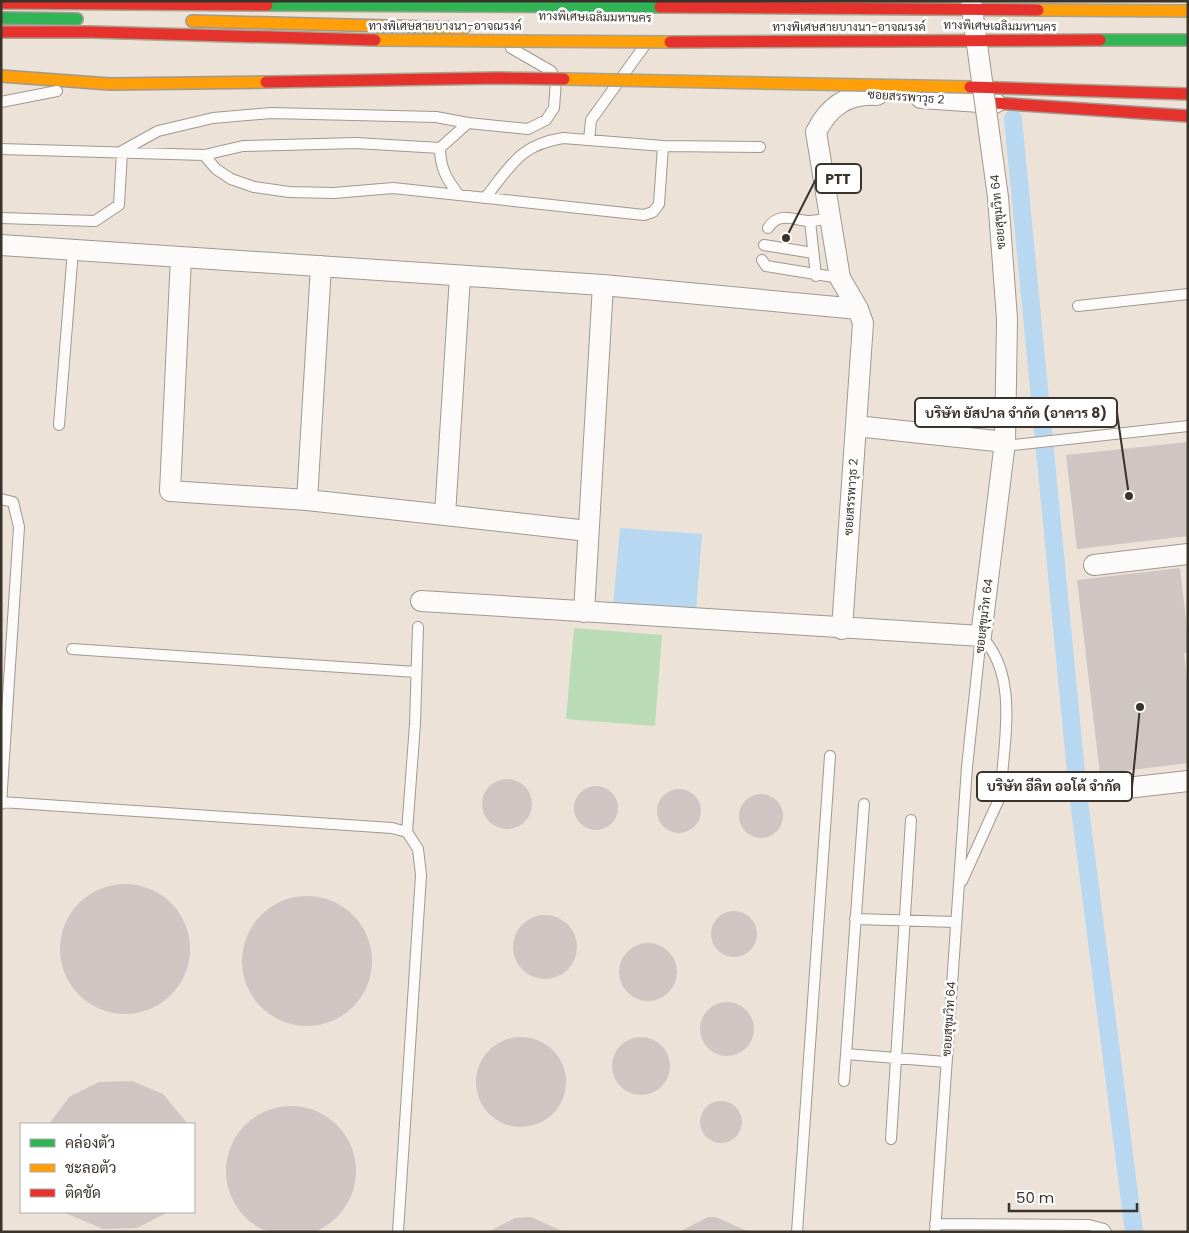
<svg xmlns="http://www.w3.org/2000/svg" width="1189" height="1233" font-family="Poppins,Sarabun,sans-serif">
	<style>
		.green { fill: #b9dcb7 }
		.water { fill: #b8d8f1 }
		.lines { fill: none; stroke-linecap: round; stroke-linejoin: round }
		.canal { stroke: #b8d8f1; stroke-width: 18 }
		.building { fill: #cfc5c3 }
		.lane-casing { stroke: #a09890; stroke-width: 12 }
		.street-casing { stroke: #a09890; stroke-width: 22 }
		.fast-casing { stroke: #a09890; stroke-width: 14 }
		.slow-casing { stroke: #a09890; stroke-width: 14 }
		.jam-casing { stroke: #a09890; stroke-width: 14 }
		.lane { stroke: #fcfbf9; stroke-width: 10 }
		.street { stroke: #fcfbf9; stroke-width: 20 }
		.fast { stroke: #30b455; stroke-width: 11 }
		.slow { stroke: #ff9f0a; stroke-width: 11 }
		.jam { stroke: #e5322d; stroke-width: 11 }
		.street-bridge-casing { stroke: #a09890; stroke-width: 22; stroke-linecap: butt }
		.fast-bridge-casing { stroke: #a6a38e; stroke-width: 14; stroke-linecap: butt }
		.slow-bridge-casing { stroke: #a6a38e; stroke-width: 14; stroke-linecap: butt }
		.jam-bridge-casing { stroke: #a6a38e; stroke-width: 14; stroke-linecap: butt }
		.street-bridge { stroke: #fcfbf9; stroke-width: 20 }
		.fast-bridge { stroke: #30b455; stroke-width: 11 }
		.slow-bridge { stroke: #ff9f0a; stroke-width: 11 }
		.jam-bridge { stroke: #e5322d; stroke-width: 11 }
		.labels { text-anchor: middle; stroke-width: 5; stroke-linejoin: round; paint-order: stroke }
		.street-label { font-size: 12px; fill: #3a332c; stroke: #fff }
		.leader { fill: none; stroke: #3a332c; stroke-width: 2 }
		.callout-dot { fill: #3a332c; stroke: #fff; stroke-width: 2 }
		.callout { fill: #fff; stroke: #3a332c; stroke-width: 2 }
		.callout-label { font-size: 14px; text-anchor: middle; font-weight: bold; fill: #3a332c }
	</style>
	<rect width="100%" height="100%" fill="#ede2d7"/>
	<path class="green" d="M574,628L662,635L655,726L566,719Z"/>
	<path class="water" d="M620,528L702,534L696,612L613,606Z"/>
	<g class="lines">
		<path class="canal" d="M1013,119L1078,793L1134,1232"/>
	</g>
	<path class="building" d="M1188,442V536L1077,549L1066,455Z
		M1180,568L1188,638V653H1184L1188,688V763L1100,774L1077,580Z
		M482 804a25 25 0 1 1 50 0a25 25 0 1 1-50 0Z
		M574 808a22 22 0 1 1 44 0a22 22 0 1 1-44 0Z
		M657 811a22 22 0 1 1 44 0a22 22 0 1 1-44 0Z
		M739 816a22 22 0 1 1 44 0a22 22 0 1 1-44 0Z
		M60 949a65 65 0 1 1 130 0a65 65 0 1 1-130 0Z
		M242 961a65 65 0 1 1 130 0a65 65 0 1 1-130 0Z
		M711 934a23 23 0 1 1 46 0a23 23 0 1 1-46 0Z
		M513 947a32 32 0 1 1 64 0a32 32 0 1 1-64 0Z
		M619 972a29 29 0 1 1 58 0a29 29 0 1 1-58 0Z
		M700 1029a27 27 0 1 1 54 0a27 27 0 1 1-54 0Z
		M476 1082a45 45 0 1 1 90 0a45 45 0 1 1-90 0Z
		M612 1066a29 29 0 1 1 58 0a29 29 0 1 1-58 0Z
		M132,1081L163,1094L188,1124H49L69,1097L99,1082Z
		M700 1122a21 21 0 1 1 42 0a21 21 0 1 1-42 0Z
		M226 1171a65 65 0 1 1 130 0a65 65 0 1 1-130 0Z
		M63,1212H168L137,1228L103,1229Z
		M531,1217L564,1232H488L515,1218Z
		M708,1217H716L749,1232H679Z"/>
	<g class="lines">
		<g class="lane-casing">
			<path id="lane" d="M1,102L57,91
				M589,140L591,120L645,45
				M663,146L760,147
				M440,148C440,168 447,180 459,195
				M1,149L204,155L216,169L231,179L254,187L289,192L334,193L393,188L644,215L653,212L659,204L663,146L563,138C519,145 511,166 485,198
				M204,155L243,146L356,143L440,148L468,123L528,129L546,120L554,108L556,80L551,71L511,48
				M1,218L95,221L119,205L122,151L158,131L213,118L271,113L436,117L468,123
				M810,221L816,276
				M768,228C779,211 793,220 809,221C816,221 823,219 830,218
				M764,245L813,253
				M762,260L766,266L840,278
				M1078,306L1188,294
				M59,425L73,250
				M1004,446L1188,426
				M1,499L13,502L19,527L1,804
				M72,649L416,672
				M1,802L392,828L407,832
				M962,881L999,799L1001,788C1004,740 1019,675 981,636
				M855,919L956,922
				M846,1054L864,804
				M844,1081L846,1054L946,1062
				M891,1139L911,820
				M935,1224L1089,1225L1104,1229L1106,1232
				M398,1232L421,875L418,849L407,832L415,724L418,627
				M797,1232L830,756
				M935,1232L967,767L981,636"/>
		</g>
		<g class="street-casing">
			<path id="street" d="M921,98L995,103
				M1,245L603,285L858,309
				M181,257L170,491L307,500L321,266
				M856,426L1005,442
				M307,500L445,515L460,276
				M445,515L588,531
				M1094,565L1188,554
				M421,601L981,636L1005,442L1007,319
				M584,612L603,285
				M842,629L863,323L858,309L840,278L816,132C829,106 848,93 877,95
				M1109,790L1188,781"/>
		</g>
		<g class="fast-casing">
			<path id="fast" d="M1,18L77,19"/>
		</g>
		<g class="slow-casing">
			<path id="slow" d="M192,21L464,28
				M1,76L110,84L266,82"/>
		</g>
		<g class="jam-casing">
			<path id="jam" d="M995,103L1188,116"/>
		</g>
		<use href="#lane" class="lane"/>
		<use href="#street" class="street"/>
		<use href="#fast" class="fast"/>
		<use href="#slow" class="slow"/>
		<use href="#jam" class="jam"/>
		<g class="street-bridge-casing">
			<path id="street-bridge" d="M971,1L998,197L1007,319"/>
		</g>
		<g class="fast-bridge-casing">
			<path id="fast-bridge" d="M267,5L660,7
				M1100,40H1188"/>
		</g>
		<g class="slow-bridge-casing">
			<path id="slow-bridge" d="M1038,10L1188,11
				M375,40L670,42
				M564,79L970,87"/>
		</g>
		<g class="jam-bridge-casing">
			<path id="jam-bridge" d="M1,3L267,5
				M660,7L1038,10
				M1,32H92L375,40
				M670,42L1100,40
				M266,82L499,78L564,79
				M970,87L1188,94"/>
		</g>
		<use href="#street-bridge" class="street-bridge"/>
		<use href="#fast-bridge" class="fast-bridge"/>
		<use href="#slow-bridge" class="slow-bridge"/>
		<use href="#jam-bridge" class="jam-bridge"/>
	</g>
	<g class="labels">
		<g class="street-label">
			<text transform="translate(595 17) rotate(1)" y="4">ทางพิเศษเฉลิมมหานคร</text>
			<text x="445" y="30">ทางพิเศษสายบางนา-อาจณรงค์</text>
			<text transform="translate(1000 26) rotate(1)" y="4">ทางพิเศษเฉลิมมหานคร</text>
			<text x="849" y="31">ทางพิเศษสายบางนา-อาจณรงค์</text>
			<text transform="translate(906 97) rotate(4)" y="4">ซอยสรรพาวุธ 2</text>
			<text transform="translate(998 212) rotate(-95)" y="4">ซอยสุขุมวิท 64</text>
			<text transform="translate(851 497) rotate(-86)" y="4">ซอยสรรพาวุธ 2</text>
			<text transform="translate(984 616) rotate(-83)" y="4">ซอยสุขุมวิท 64</text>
			<text transform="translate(949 1019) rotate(-86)" y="4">ซอยสุขุมวิท 64</text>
		</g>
	</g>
	<path class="leader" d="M786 238L816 179M1129 496L1117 413M1140 707L1132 787"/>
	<g class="callout-dot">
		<circle cx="786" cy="238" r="5"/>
		<circle cx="1129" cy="496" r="5"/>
		<circle cx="1140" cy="707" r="5"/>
	</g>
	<g class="callout">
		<rect x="816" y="164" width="45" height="29" rx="5"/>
		<rect x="915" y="398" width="202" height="29" rx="5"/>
		<rect x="977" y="772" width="155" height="29" rx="5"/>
	</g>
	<g class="callout-label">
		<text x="838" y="184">PTT</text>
		<text x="1016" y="418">บริษัท ยัสปาล จำกัด (อาคาร 8)</text>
		<text x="1054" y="791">บริษัท อีลิท ออโต้ จำกัด</text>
	</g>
	<rect width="1189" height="1233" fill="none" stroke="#3a332c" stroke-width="5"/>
	<rect x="20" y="1123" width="175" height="90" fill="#ffffff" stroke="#b0adab"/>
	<rect x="30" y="1139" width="25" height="8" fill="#30b455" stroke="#b0adab"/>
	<text x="65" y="1148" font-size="15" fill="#3a332c">คล่องตัว</text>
	<rect x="30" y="1164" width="25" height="8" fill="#ff9f0a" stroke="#b0adab"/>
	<text x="65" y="1173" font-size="15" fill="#3a332c">ชะลอตัว</text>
	<rect x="30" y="1189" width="25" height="8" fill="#e5322d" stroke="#b0adab"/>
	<text x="65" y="1198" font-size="15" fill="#3a332c">ติดขัด</text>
	<path d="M1009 1203v8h128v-8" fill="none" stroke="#3a332c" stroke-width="2.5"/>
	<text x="1016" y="1203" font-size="15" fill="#3a332c" stroke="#ffffff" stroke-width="4" paint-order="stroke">50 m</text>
</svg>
